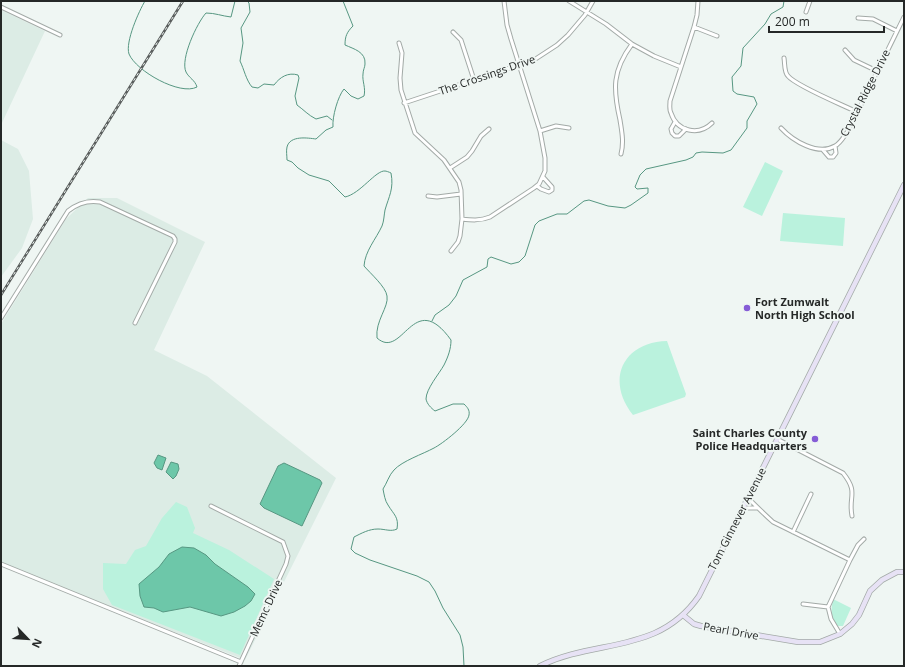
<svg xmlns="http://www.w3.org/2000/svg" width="905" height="667" font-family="'Open Sans',sans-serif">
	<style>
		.built { fill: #dcece5 }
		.green { fill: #baf2dd }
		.water { fill: #6dc7a9; stroke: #579782 }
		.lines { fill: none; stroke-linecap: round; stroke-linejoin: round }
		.stream { stroke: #579782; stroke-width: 1 }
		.street-casing { stroke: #a3aaa7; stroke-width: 5 }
		.secondary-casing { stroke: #a3aaa7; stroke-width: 6 }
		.street { stroke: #fff; stroke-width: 3 }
		.secondary { stroke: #e7e2f5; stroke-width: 4.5 }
		.rail-casing { stroke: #595d5c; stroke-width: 2.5 }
		.rail { stroke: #eff6f3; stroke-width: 1; stroke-dasharray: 3; stroke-linecap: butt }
		.poi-dot { fill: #855cd6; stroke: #eff6f3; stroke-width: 1.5 }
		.labels { text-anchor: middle; stroke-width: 4; stroke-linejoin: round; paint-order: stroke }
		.street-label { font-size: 11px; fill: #252827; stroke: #eff6f3 }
		.poi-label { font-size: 11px; font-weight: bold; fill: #252827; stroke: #eff6f3; text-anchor: start }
	</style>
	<rect width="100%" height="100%" fill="#eff6f3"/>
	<path class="built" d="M1,10L45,31L1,125Z
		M1,140L18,149L29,171L33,219L22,248L1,277Z
		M88,198H117L205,242L154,350L207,376L336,478L245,660L1,563V324L66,219Z"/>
	<path class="green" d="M765,162L783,171L762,216L743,207Z
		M783,213L845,218L843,246L780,241Z
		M667,341L686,394L685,397L633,415C605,380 623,342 667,341Z
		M176,502L187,507L195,528L193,533L229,550L274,579L240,655L112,605L103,589V563L126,564L135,550L146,546L162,518Z
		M833,599L851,608L843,626H838C830,618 831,609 833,599Z"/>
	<path class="water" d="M158,455L166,458L162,470L157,468L154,463Z
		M171,462L178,464L179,469L176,476L173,479L166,472Z
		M284,463L320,480L322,483L302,526L264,508L260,504L278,466Z
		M182,547L194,548L206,555L215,564L248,587L255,594L251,601L245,606L234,612L221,616L190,607L163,612L154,608L144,607L140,596L139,584L159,567L169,554Z"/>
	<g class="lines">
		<path class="stream" d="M145,1C139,11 125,42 129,54C136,71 180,96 197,87C195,80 189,78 186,72C180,59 197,23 206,13C215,13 222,16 231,17L235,1
			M247,1L249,3L250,12L241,28L243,43L240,61C244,69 246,80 252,87L258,88L264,84L274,85C280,77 288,72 298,75L299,78L295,96L297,105C304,110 308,115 316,119L327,116L332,120
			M343,1L353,26C347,32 345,36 345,45C354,49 366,52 365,64C365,67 363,70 363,74C362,81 366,88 364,96L358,99L351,96L344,89C338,96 332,117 333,127L326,130L316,139C308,138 290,135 287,147C286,151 287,156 287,160L292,162L298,168L309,175L329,181L345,197C360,194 376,170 385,171C386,171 389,172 391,173C394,189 389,196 385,210C384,215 384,221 382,226C376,239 365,251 364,266C370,273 386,287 387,296C389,307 375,321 377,338C403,361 413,287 451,340C451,349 448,357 444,365C439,374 426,389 426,399C427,404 431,408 435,411L453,404H464C467,407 470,410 469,415C468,424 442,444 434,448C423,454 402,461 394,470C389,475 387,483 383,489C384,494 385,501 388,505C394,515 399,517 397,529C391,532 385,529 378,529C369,529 362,533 354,537L351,549L355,553L370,560L417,576L429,582L435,591L443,608L460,635L463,647L464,666
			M432,321L435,315L449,305L456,296L463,280L487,267L488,259L491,257L511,264L519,262L525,256L535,225L539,221L557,214H567L584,201L589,200L608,206L625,208L631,205L648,193V188L637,189L635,187L640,175L646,169L686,160L693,157L696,153L702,152L723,153L731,150L747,128V121L757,104L754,97L737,94L733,91L732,77L741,66L743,48L765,24L771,14L783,7L784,1"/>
		<g class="street-casing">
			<path id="street" d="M569,1L606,24L632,44L654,56L681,67
				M698,1L697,15L694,27L670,101C670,105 669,110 671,113C677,132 699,136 712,123
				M1,7L60,35
				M806,12L810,1
				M858,18L873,19L897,31
				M694,27L717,36
				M453,32L461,40L474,80
				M399,43L402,53L400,78L401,90L415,133L444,160L459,182L461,190L462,219L460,236L458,242L451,251
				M845,50L854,60L877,71
				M784,58C785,64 784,72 788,76C796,86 843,105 857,112
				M404,103L534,60L557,45L568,35L585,15L593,1
				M675,122L671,129L672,133L675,136H679L686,129
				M781,128C793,141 818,156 835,146C841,143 844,136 848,131L904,17
				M540,131L556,126L569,128
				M823,150L829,157H833L836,153L835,146
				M621,154C624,142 622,133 620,120C613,89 612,71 632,44
				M450,168L467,157L472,151L481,136L489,129
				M537,186L541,189L549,192L552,190V187L543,177
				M428,196L437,197L461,194
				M462,219C471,220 480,221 490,217L534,188L539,184L545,171V158L540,131L511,39L507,25L504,1
				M1,318L68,211C78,203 88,200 100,202L173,236L175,239V242L135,323
				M777,439L843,473C859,493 848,496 852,516
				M748,498C756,506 764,514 773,522L850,560
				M211,506L283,542L288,556L286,564L239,666
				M743,508H757
				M793,532L811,494
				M1,564L241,662
				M803,604L828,607
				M840,634L831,619L828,607L850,560L858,545L864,539"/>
		</g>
		<g class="secondary-casing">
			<path id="secondary" d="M683,615L694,624L701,626L798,642H820L840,634L852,624L859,615L870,591L882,580L897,572H904
				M540,666C597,638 658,655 699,596L904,185"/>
		</g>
		<use href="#street" class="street"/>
		<use href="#secondary" class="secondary"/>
		<g class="rail-casing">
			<path id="rail" d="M1,295L183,1"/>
		</g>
		<use href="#rail" class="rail"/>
	</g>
	<g class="poi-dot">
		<circle cx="747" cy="308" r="4"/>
		<circle cx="815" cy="439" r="4"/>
	</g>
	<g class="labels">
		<g class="street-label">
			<text transform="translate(487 75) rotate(-19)" y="4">The Crossings Drive</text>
			<text transform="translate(865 93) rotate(-63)" y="4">Crystal Ridge Drive</text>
			<text transform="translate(737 519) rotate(-63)" y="4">Tom Ginnever Avenue</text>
			<text transform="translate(266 608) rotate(-65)" y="4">Memc Drive</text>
			<text transform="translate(731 631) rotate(10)" y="4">Pearl Drive</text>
		</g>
		<g class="poi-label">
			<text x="755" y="306">Fort Zumwalt<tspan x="755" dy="13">North High School</tspan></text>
			<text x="807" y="437" text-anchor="end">Saint Charles County<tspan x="807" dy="13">Police Headquarters</tspan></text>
		</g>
	</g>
	<rect width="905" height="667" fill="none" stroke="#252827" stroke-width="4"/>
	<g transform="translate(28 639) rotate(115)" stroke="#eff6f3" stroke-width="3" paint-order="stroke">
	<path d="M0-3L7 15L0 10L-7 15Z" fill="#252827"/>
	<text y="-6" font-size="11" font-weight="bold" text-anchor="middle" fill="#252827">N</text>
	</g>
	<path d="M769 26v6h115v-6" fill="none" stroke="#252827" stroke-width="2"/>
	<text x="775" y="26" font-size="12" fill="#252827" stroke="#eff6f3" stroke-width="3" paint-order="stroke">200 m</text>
</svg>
